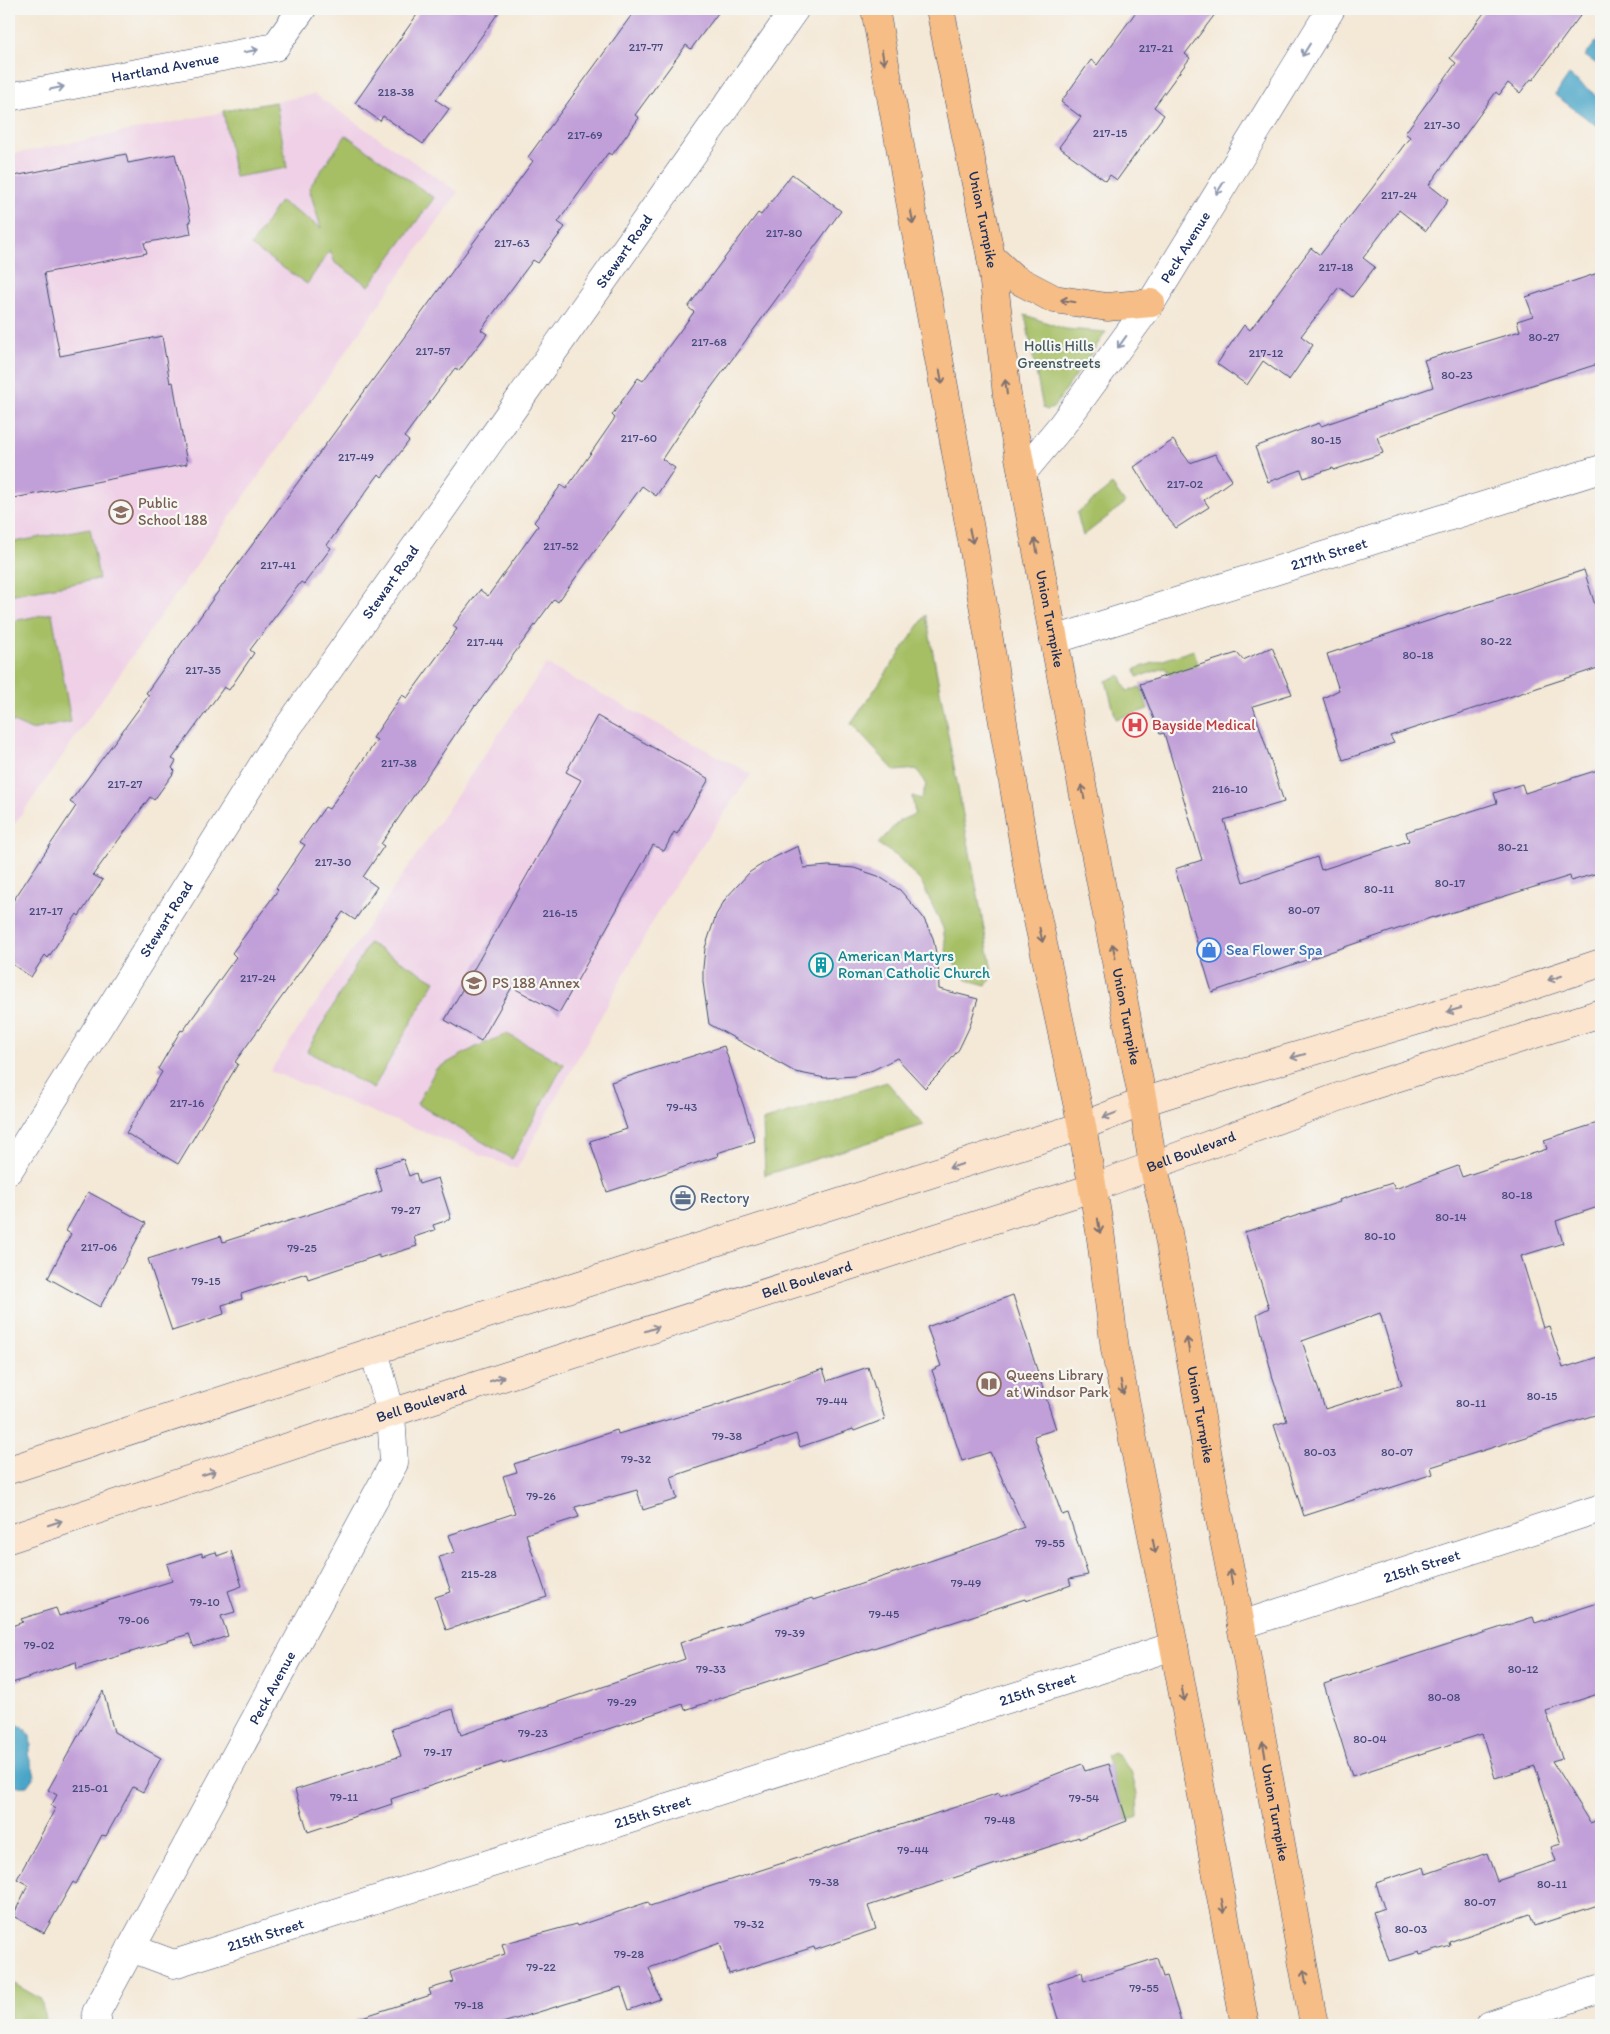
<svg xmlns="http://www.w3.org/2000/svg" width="1610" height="2034" font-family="Itim,sans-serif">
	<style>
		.built { fill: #efd0e6 }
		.green { fill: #a6bf65; stroke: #607762 }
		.water { fill: #49a6c8; stroke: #326a93 }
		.building { fill: #c19fd8; fill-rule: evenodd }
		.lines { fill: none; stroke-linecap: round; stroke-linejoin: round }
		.street-casing { stroke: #3c4b70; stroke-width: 29 }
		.secondary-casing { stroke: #3c4b70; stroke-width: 29 }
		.primary-casing { stroke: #3c4b70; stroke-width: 29 }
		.street { stroke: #fff; stroke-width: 28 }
		.secondary { stroke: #fbe5cf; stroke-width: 28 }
		.primary { stroke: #f6be86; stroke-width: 28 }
		.oneway { stroke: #8d97ae }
		.oneway2 { stroke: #7e6f70 }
		.oneway3 { stroke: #8b8a96 }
		.labels { text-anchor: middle; stroke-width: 4.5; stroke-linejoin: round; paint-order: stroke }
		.number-label { font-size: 12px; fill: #444b7c }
		.street-label { font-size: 15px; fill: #1b2f5e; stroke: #f6f6f2 }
		.park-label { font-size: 15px; fill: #455a60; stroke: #f6f6f2 }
		.education-label { font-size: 15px; fill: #785e54; stroke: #f6f6f2; text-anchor: start }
		.health-label { font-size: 15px; fill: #be3a42; stroke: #f6f6f2; text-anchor: start }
		.shop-label { font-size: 15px; fill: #366cbe; stroke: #f6f6f2; text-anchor: start }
		.culture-label { font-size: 15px; fill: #0d838f; stroke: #f6f6f2; text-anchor: start }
		.service-label { font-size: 15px; fill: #4e5e75; stroke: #f6f6f2; text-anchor: start }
	</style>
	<rect width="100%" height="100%" fill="#f6f6f2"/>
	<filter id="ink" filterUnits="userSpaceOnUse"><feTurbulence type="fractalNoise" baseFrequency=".02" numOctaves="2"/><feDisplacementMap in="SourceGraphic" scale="10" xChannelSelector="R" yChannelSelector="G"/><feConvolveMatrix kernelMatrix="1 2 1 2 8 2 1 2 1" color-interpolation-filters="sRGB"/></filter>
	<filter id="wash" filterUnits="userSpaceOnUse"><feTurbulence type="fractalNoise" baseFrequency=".0096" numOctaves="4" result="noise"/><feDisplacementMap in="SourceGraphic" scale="20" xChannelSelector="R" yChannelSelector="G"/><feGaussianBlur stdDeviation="1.12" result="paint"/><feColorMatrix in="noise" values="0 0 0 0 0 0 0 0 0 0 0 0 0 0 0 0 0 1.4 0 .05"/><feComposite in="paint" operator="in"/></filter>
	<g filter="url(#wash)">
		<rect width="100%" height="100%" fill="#f4e8d6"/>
		<path class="built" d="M314,94L458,192L9,832V155Z
			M546,664L751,774L667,896L517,1169L270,1071Z"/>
		<path class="green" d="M276,102L287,168L235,177L223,111Z
			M346,135L434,198L369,286L335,263L330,250L307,284L251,246L280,201L321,228L309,188Z
			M1025,315L1065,329L1106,332L1053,408L1047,410L1043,408Z
			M1112,485L1125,503L1083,536L1077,513Z
			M90,528L99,579L9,595V543Z
			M52,613L71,722L31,730L9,720V622Z
			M926,615L993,977L986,985L967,980L947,955L943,928L922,883L898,857L878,844L899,821L915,814L912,796L921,799L926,785L917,769L895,771L851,724Z
			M1194,650L1198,666L1170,675L1165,668L1137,677L1135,669Z
			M1120,675L1127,691L1141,687L1148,709L1116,719L1106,681Z
			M369,943L435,981L373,1089L307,1051Z
			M507,1034L564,1064L512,1159L417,1104L436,1069L476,1047Z
			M887,1082L924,1125L765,1175L763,1121Z
			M1114,1752L1131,1771L1137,1794L1138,1817L1127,1821L1106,1755Z
			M9,1981L41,1999L46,2025H9Z"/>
		<path class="water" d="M1601,35V67L1585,56Z
			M1569,75L1601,99V121L1597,126L1555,95Z
			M13,1723L23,1727L30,1735L31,1745L28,1754L35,1775L27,1786C20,1787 14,1786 10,1780C6,1773 9,1734 9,1724Z"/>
		<g id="blocks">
			<path class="building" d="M421,9H501L436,100L449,109L423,144L383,116L380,121L355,103Z
				M636,9H721L691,49L686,45L635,115L639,118L612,155L608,153L558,222L565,227L538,263L533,260L481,330L487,334L459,371L455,368L404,437L409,441L382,477L379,474L327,545L331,548L304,584L301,582L250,650L254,653L229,690L224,687L172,759L176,761L172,768L175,771L154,800L150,797L93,875L103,880L79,916L77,914L48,958L45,955L31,977L9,962V907L76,806L70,802L149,695L146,693L222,586L533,161L528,157Z
				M1138,9H1219L1185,54L1190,58L1154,107L1164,115L1117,180L1110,175L1106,181L1059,147L1081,117L1061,102L1091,60L1097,65Z
				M1487,9H1585L1533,80L1531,79L1520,93L1508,83L1499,95L1496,92L1429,185L1448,200L1426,231L1399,210L1363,258L1375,267L1352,297L1339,287L1301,336L1313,345L1289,380L1263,361L1247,385L1217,364L1244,325L1250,330L1311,248L1320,255L1370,191L1410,137L1405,133L1456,63L1450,58Z
				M126,154L128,163L175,154L191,222H189L191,234L144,243L147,253L44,273L60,356L162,336L170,383L173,382L187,464L9,499V177Z
				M792,174L841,211L691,415L662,459L675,468L656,496L642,486L558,602L554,599L476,706L475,705L381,844L384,846L363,877L377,887L355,920L343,912L235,1062L238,1064L178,1164L126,1133L162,1072L158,1069L181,1030L183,1031L236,957L232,953L278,890L276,888L305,845L300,842L325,807L329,809L377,740L373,738L402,695L407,698L457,629L453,626L480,590L488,596L538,526L534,522L561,485L566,489L615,418L612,415L638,378L643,381L694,312L688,307L758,213L761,215Z
				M1601,272V363L1441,414L1377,437L1383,453L1334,470L1333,468L1304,478L1301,470L1268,482L1255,447L1319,423L1321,426L1433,387L1424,360L1520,331L1517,321L1533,316L1526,297Z
				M1173,440L1190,463L1215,454L1232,480L1204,500L1209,507L1176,528L1161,510L1134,467Z
				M1584,570L1601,624V667L1390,736L1394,743L1343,760L1323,698L1339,690L1327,654Z
				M1272,647L1292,694L1253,706L1284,802L1224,820L1243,882L1317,857L1321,870L1409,841L1406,832L1497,803L1494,793L1522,784L1525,793L1601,769V872L1571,881L1570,876L1434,918L1433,917L1212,992L1175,869L1202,860L1164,733L1160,734L1140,684L1237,653L1243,660Z
				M597,716L709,779L677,834L674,832L664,851L653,845L559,1013L512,987L481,1041L445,1020L581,780L566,772Z
				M798,846L804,868L829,866L854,868L878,876L900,890L923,917L933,938L938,963L939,989L978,999L969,1028L959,1049L941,1072L925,1088L897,1058L873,1070L855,1076L825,1078L795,1072L709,1024L703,982V968L705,948L716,915L726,898L750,872L767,861Z
				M724,1046L755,1141L717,1153L718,1156L607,1192L590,1141L627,1129L611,1082Z
				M1601,1122V1206L1556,1221L1563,1243L1521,1256L1543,1328L1549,1326L1563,1368L1601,1356V1413L1431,1467L1433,1474L1304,1516L1274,1425L1287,1421L1272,1375L1257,1314L1269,1308L1245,1232L1340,1202L1339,1200L1392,1183L1395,1189L1458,1166L1462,1177L1547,1149L1544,1140ZM1380,1313L1402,1385L1325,1409L1302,1341Z
				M403,1159L409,1176L416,1173L419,1184L438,1178L451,1219L433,1225L435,1230L414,1237L417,1246L379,1258V1255L308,1279L306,1273L241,1294L242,1299L222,1305L224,1314L172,1331L148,1259L221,1236L223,1242L382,1191L375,1168Z
				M88,1192L146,1223L100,1307L48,1278L71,1234L66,1231Z
				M1013,1295L1056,1429L1034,1436L1062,1515L1068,1513L1088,1575L1069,1579L1071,1585L1026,1601L1025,1599L858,1653V1652L685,1710L683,1704L503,1764L502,1762L391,1799L392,1804L308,1832L295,1790L401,1756L392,1729L453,1709L461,1735L685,1659L680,1643L812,1598L813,1600L927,1562L995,1539L1024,1527L990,1452L962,1461L932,1370L941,1366L927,1327Z
				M868,1367L885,1419L854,1431L853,1429L800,1447L796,1434L671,1477L677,1499L643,1510L637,1490L575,1507L579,1517L526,1534L547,1597L446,1630L435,1597L451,1592L439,1557L455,1552L449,1535L515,1513L503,1476L517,1472L514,1464L617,1430L618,1434L709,1408L823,1369L827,1381Z
				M231,1551L242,1586L228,1591L235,1612L221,1616L228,1636L194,1647L189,1634L77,1669L76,1662L9,1684V1627L23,1622L21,1619L56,1608L59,1616L172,1581L167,1564L202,1553V1556L216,1552L217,1556Z
				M1601,1602V1693L1546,1711L1562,1758L1552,1761L1590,1823L1601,1819V1904L1534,1926L1530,1914L1449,1942L1450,1946L1420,1955L1419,1952L1389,1961L1373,1912L1384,1908L1376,1883L1424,1867L1426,1874L1487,1853L1497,1881L1556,1861L1551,1847L1561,1844L1535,1766L1495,1778L1482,1734L1352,1776L1324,1684L1533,1617L1535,1623Z
				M103,1691L114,1732L161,1758L143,1792L133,1787L106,1836L102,1835L76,1884L73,1882L44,1933L13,1916L28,1885L17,1879L55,1809L51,1806L57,1795L48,1790Z
				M1082,1764L1085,1771L1109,1764L1127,1821L1079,1839V1837L999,1863L868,1906L876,1929L815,1950L814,1947L729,1974L720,1943L649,1968L660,1999L629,2010L621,1987L496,2025H357L356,2019L431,1995L429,1989L453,1982L450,1972L505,1954L502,1944L576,1924L577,1926L648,1902L650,1906L999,1793L1000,1796Z
				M1157,1958L1163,1977L1167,1976L1182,2025H1060L1047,1984L1082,1972L1084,1981Z"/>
		</g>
	</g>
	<g filter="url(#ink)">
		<use href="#blocks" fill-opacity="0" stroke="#3c4b70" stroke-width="1"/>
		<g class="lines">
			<g class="street-casing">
				<g id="street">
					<path id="s1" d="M9,97L275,47L302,9"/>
					<path id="s2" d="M1022,473L1062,425L1151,303L1331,9"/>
					<path id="s3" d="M1054,640L1601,469"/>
					<path id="s4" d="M9,1170L274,747L795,9"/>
					<path id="s5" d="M1241,1625L1601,1508"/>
					<path id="s6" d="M131,1948L174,1964L1174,1646"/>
					<path id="s7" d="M98,2025L96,2013L394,1463L391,1413L374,1351"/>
					<path d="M1489,2025L1601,1989"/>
				</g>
			</g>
			<g class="secondary-casing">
				<g id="secondary">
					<path d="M9,1470L450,1326L1082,1126L1143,1102L1181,1090L1501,996L1601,963"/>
					<path id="s8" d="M9,1539L391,1413L1092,1188L1355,1091L1601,1013"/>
				</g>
			</g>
			<g class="primary-casing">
				<g id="primary">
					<path d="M875,9L974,551L1031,888L1082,1126L1100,1231L1115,1349L1174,1646L1245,2025"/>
					<path id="s9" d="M940,9L991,257L1007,395L1143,1102L1153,1165L1164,1210L1212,1479L1241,1625L1314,2025"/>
					<path d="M991,257L1014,278L1054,299L1107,307L1151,303"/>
				</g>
			</g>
			<use href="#street" class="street"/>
			<use href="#secondary" class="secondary"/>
			<use href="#primary" class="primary"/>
		</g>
		<defs><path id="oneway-shaft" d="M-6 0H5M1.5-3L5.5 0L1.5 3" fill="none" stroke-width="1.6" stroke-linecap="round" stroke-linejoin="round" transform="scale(1.25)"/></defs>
		<g class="oneway">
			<use href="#oneway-shaft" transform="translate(1306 50) rotate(122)"/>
			<use href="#oneway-shaft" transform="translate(251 51) rotate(-11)"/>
			<use href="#oneway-shaft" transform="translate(57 88) rotate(-11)"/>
			<use href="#oneway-shaft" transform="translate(1220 188) rotate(122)"/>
			<use href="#oneway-shaft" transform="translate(1122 342) rotate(126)"/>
		</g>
		<g class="oneway2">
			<use href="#oneway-shaft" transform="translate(883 57) rotate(80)"/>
			<use href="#oneway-shaft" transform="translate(912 217) rotate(80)"/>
			<use href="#oneway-shaft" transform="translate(1068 301) rotate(-171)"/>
			<use href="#oneway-shaft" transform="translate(941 377) rotate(80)"/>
			<use href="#oneway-shaft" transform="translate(1006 387) rotate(-97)"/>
			<use href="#oneway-shaft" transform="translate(971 536) rotate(77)"/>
			<use href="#oneway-shaft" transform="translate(1036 546) rotate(-101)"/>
			<use href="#oneway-shaft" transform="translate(1083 792) rotate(-101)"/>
			<use href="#oneway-shaft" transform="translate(1041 935) rotate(78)"/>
			<use href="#oneway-shaft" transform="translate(1114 951) rotate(-101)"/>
			<use href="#oneway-shaft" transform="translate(1099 1226) rotate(81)"/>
			<use href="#oneway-shaft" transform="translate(1188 1345) rotate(-100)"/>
			<use href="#oneway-shaft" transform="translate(1122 1387) rotate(79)"/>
			<use href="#oneway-shaft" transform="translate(1154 1546) rotate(79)"/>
			<use href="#oneway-shaft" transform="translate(1231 1577) rotate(-101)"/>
			<use href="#oneway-shaft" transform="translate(1183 1694) rotate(79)"/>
			<use href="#oneway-shaft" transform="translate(1264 1749) rotate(-100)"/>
			<use href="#oneway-shaft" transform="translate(1223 1906) rotate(79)"/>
			<use href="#oneway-shaft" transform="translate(1305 1977) rotate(-100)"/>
		</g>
		<g class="oneway3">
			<use href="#oneway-shaft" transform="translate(1555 978) rotate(162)"/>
			<use href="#oneway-shaft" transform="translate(1454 1010) rotate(164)"/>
			<use href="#oneway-shaft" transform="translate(1298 1056) rotate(164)"/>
			<use href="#oneway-shaft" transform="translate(1110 1115) rotate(159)"/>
			<use href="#oneway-shaft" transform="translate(956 1166) rotate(162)"/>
			<use href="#oneway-shaft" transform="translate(652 1329) rotate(-18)"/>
			<use href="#oneway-shaft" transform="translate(497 1379) rotate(-18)"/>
			<use href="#oneway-shaft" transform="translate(209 1473) rotate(-18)"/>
			<use href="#oneway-shaft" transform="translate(55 1523) rotate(-18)"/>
		</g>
	</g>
	<defs>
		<g id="school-ring" transform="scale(1.25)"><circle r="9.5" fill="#f6f6f2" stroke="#8d6e63" stroke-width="1.5"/><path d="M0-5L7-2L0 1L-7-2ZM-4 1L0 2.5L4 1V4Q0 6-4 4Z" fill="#8d6e63"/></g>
		<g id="hospital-ring" transform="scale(1.25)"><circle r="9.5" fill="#f6f6f2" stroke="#e0444e" stroke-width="1.5"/><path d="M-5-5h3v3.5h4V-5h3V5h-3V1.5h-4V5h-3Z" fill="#e0444e"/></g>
		<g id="shop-ring" transform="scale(1.25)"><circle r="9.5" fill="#f6f6f2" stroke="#3f7fe0" stroke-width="1.5"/><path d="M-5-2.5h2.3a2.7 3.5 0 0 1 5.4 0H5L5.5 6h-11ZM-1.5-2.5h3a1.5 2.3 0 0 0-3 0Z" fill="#3f7fe0"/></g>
		<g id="building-ring" transform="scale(1.25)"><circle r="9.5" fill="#f6f6f2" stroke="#0f9aa8" stroke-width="1.5"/><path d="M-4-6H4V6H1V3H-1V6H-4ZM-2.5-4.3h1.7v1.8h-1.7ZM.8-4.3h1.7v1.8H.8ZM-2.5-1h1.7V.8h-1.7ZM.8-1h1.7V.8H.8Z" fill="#0f9aa8"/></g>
		<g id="office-ring" transform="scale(1.25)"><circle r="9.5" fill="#f6f6f2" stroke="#5c6f8a" stroke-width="1.5"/><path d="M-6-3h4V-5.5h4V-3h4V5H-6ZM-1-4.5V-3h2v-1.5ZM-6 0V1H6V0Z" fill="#5c6f8a"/></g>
		<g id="library-ring" transform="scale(1.25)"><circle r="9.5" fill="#f6f6f2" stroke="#8d6e63" stroke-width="1.5"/><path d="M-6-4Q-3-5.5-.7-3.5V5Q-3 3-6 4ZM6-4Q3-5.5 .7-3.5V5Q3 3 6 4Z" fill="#8d6e63"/></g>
	</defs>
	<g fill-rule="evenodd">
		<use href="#school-ring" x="121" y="512"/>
		<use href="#hospital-ring" x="1135" y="725"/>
		<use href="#shop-ring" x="1209" y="950"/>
		<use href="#building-ring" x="821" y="965"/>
		<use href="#school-ring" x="474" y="983"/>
		<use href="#office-ring" x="683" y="1198"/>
		<use href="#library-ring" x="989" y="1384"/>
	</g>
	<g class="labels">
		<g class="number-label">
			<text x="646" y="51">217-77</text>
			<text x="1156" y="52">217-21</text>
			<text x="396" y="96">218-38</text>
			<text x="1442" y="129">217-30</text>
			<text x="1110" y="137">217-15</text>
			<text x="585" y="139">217-69</text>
			<text x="1399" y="199">217-24</text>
			<text x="784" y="237">217-80</text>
			<text x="512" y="247">217-63</text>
			<text x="1336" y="271">217-18</text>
			<text x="1544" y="341">80-27</text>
			<text x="709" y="346">217-68</text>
			<text x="433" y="355">217-57</text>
			<text x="1266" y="357">217-12</text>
			<text x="1457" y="379">80-23</text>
			<text x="639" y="442">217-60</text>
			<text x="1326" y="444">80-15</text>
			<text x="356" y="461">217-49</text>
			<text x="1185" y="488">217-02</text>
			<text x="561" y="550">217-52</text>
			<text x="278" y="569">217-41</text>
			<text x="1496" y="645">80-22</text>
			<text x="485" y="646">217-44</text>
			<text x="1418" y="659">80-18</text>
			<text x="203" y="674">217-35</text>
			<text x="399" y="767">217-38</text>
			<text x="125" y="788">217-27</text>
			<text x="1230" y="793">216-10</text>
			<text x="1513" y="851">80-21</text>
			<text x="333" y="866">217-30</text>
			<text x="1450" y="887">80-17</text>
			<text x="1379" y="893">80-11</text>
			<text x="1304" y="914">80-07</text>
			<text x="46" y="915">217-17</text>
			<text x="560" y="917">216-15</text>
			<text x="258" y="982">217-24</text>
			<text x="187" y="1107">217-16</text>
			<text x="682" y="1111">79-43</text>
			<text x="1517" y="1199">80-18</text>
			<text x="406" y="1214">79-27</text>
			<text x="1451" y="1221">80-14</text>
			<text x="1380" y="1240">80-10</text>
			<text x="99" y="1251">217-06</text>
			<text x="302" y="1252">79-25</text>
			<text x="206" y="1285">79-15</text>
			<text x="1542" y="1400">80-15</text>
			<text x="832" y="1405">79-44</text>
			<text x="1471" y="1407">80-11</text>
			<text x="727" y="1440">79-38</text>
			<text x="1320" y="1456">80-03</text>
			<text x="1397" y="1456">80-07</text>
			<text x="636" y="1463">79-32</text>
			<text x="541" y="1500">79-26</text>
			<text x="1050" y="1547">79-55</text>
			<text x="479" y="1578">215-28</text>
			<text x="966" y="1587">79-49</text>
			<text x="205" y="1606">79-10</text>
			<text x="884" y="1618">79-45</text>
			<text x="134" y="1624">79-06</text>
			<text x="790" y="1637">79-39</text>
			<text x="39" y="1649">79-02</text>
			<text x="711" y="1673">79-33</text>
			<text x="1523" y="1673">80-12</text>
			<text x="1444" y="1701">80-08</text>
			<text x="622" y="1706">79-29</text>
			<text x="533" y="1737">79-23</text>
			<text x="1370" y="1743">80-04</text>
			<text x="438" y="1756">79-17</text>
			<text x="90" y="1792">215-01</text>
			<text x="344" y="1801">79-11</text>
			<text x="1084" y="1802">79-54</text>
			<text x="1000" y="1824">79-48</text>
			<text x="913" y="1854">79-44</text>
			<text x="824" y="1886">79-38</text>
			<text x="1552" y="1888">80-11</text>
			<text x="1480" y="1906">80-07</text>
			<text x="749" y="1928">79-32</text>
			<text x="1411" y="1933">80-03</text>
			<text x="629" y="1958">79-28</text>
			<text x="541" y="1971">79-22</text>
			<text x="1144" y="1992">79-55</text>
			<text x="469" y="2009">79-18</text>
		</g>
		<g class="street-label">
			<text dy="5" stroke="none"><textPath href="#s1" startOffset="159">Hartland Avenue</textPath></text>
			<text dy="5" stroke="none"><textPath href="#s9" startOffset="215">Union Turnpike</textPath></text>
			<text dy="5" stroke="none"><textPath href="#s2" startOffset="279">Peck Avenue</textPath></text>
			<text dy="5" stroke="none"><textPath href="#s4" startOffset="1106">Stewart Road</textPath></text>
			<text dy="5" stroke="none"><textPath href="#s3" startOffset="288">217th Street</textPath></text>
			<text dy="5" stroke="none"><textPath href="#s4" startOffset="701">Stewart Road</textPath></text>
			<text dy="5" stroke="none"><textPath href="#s9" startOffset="620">Union Turnpike</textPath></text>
			<text dy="5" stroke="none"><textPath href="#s4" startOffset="296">Stewart Road</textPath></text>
			<text dy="5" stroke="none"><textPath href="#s9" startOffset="1025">Union Turnpike</textPath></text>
			<text dy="5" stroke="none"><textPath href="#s8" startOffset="1244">Bell Boulevard</textPath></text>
			<text dy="5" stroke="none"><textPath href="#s8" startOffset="839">Bell Boulevard</textPath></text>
			<text dy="5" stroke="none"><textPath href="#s8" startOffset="434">Bell Boulevard</textPath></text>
			<text dy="5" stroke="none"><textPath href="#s9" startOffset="1430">Union Turnpike</textPath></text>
			<text dy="5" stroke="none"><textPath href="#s5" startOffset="190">215th Street</textPath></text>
			<text dy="5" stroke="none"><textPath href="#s7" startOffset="382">Peck Avenue</textPath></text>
			<text dy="5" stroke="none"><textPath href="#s6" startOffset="952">215th Street</textPath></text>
			<text dy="5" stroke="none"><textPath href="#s6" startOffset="548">215th Street</textPath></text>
			<text dy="5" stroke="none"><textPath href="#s9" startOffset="1835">Union Turnpike</textPath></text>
			<text dy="5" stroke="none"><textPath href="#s6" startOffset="142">215th Street</textPath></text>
		</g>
		<g class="park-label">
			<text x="1059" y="351">Hollis Hills<tspan x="1059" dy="17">Greenstreets</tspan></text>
		</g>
		<g class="education-label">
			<text x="138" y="508">Public<tspan x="138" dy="17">School 188</tspan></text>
			<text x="492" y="988">PS 188 Annex</text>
			<text x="1006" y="1380">Queens Library<tspan x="1006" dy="17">at Windsor Park</tspan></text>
		</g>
		<g class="health-label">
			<text x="1152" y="730">Bayside Medical</text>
		</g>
		<g class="shop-label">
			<text x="1226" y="955">Sea Flower Spa</text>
		</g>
		<g class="culture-label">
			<text x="838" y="961">American Martyrs<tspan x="838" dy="17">Roman Catholic Church</tspan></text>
		</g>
		<g class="service-label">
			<text x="700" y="1203">Rectory</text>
		</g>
	</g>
	<rect width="1610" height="2034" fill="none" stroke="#f6f6f2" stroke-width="30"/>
</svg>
